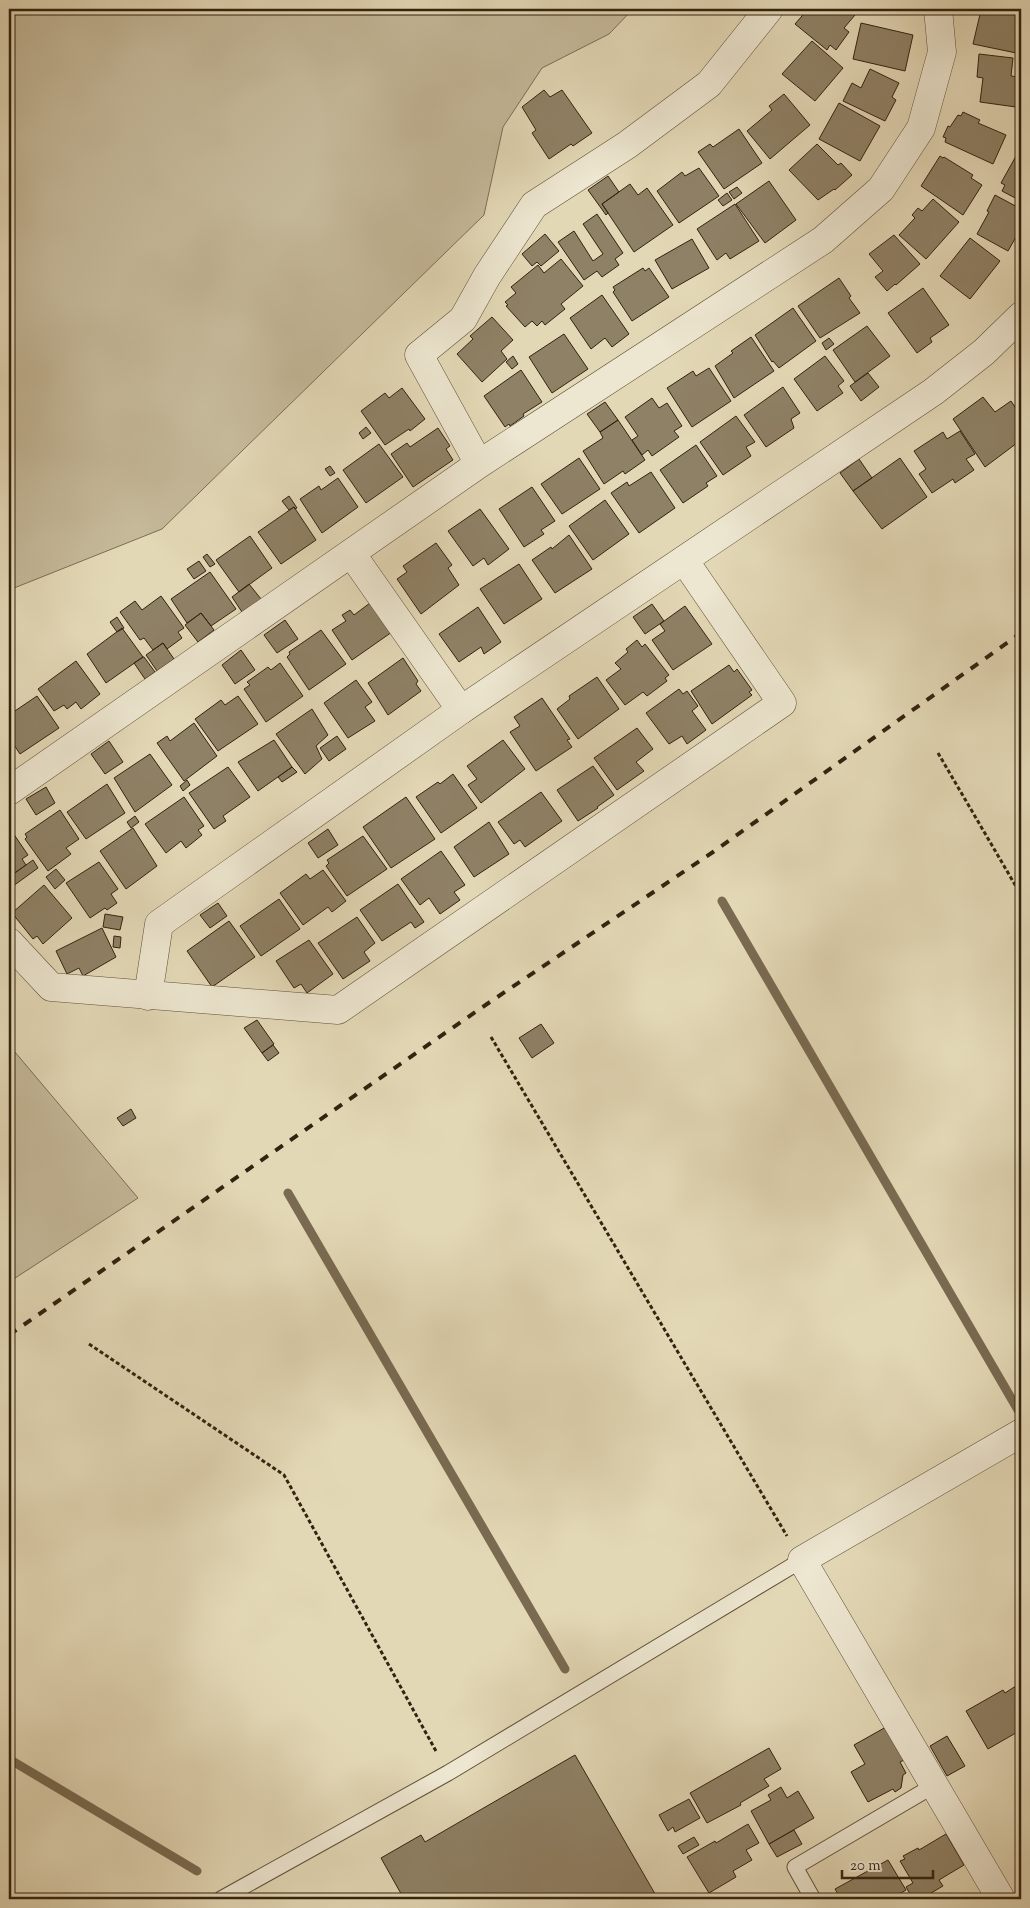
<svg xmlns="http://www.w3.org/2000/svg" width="1030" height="1908" font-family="'Sorts Mill Goudy',serif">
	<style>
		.green { fill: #c5b99a; stroke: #7c6e54 }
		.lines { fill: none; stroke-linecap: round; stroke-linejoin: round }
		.stream { stroke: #796a51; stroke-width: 9 }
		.building { fill: #8f8166; stroke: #33220f }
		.service-casing { stroke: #5f5039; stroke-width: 17 }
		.minor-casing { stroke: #5f5039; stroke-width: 29 }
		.tertiary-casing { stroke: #5f5039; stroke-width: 29 }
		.path { stroke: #33220f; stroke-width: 3; stroke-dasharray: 4 2.5; stroke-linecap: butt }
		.service { stroke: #ede6d0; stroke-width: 15 }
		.minor { stroke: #ede6d0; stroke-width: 28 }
		.tertiary { stroke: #ede6d0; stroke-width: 28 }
		.rail { stroke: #33220f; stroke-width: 4; stroke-dasharray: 9 9; stroke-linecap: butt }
	</style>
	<rect width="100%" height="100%" fill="#e3d8b6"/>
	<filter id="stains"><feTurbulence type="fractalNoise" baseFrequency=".004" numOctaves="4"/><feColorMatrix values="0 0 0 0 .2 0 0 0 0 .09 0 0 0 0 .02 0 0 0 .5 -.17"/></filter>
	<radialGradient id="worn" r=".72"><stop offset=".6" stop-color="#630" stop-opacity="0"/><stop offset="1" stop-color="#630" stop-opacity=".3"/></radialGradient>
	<path class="green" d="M9,9H633L609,34L542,68L503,127L484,215L162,529L9,590Z
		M9,1045L138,1198L9,1282Z"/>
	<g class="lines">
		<path class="stream" d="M722,901L1018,1410
			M288,1193L565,1669
			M9,1759L197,1871"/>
	</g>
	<path class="building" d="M808,9H847L855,15L844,28L849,32L836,50L830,45L827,50L795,24Z
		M866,9H919V13H866Z
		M987,9H1021L1019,35H1021V54L973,44L981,10L987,11Z
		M861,23L913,35L905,71L853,59Z
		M812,41L843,68L815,101L782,74Z
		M979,54L1013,58L1011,76L1019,77L1016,107L980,102L983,78L977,77Z
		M870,69L899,83L892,97L896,100L885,121L843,101L852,83L861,88Z
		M544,90L550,97L562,90L592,133L573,146L571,144L549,159L532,133L536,130L522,107Z
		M784,94L810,125L770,159L747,131L772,110L769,106Z
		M839,103L880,126L860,161L819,139Z
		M963,112L980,120L978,123L1006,135L993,164L945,142L946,138L943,137L948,126L950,127L958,115L961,116Z
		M739,129L762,163L724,189L698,152L710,144L713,147Z
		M817,144L838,165L841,163L852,175L835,190L834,189L818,200L789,170Z
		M1021,155V201L1002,191L1005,185L1001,183L1016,156L1019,158Z
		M940,156L943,158L944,157L973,175L971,178L982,185L963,215L921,186Z
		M699,168L719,196L679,223L657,191L682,172L685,176Z
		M608,176L619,192L602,204L608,213L606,215L588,190Z
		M769,181L796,220L765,243L736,204Z
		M630,184L638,195L647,188L673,225L634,252L602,204Z
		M737,187L742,193L734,199L729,192Z
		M727,193L732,200L723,206L718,200Z
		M995,195L1021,209V228L1008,251L977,234L989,212L987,211Z
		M933,199L959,222L926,259L899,235L915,218L912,215L918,208L922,211Z
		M735,204L759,241L730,259L726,253L717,260L697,229Z
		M597,214L623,253L615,259L619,265L602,277L597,271L584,280L558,242L574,231L593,261L603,254L583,224Z
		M545,234L559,251L541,266L537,262L532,266L522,254Z
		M894,235L920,264L896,285L895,284L887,291L875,277L883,271L869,254Z
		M970,238L1000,261L970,299L940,276Z
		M692,239L709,268L672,289L655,260Z
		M561,259L583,286L561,304L565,309L545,325L542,321L537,326L532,321L525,327L506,306L508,305L505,302L516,293L511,287L538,265L544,273Z
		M643,268L645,271L649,268L669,297L632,321L613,292L615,290L613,287Z
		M839,278L851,296L849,298L860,313L820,338L798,306Z
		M923,288L949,325L930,338L932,342L917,353L888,313Z
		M602,295L629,334L612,347L605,338L591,349L570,318Z
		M793,308L816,341L779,368L773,361L772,362L755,335Z
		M492,317L513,340L501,351L507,359L482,382L457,354L473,339L470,336Z
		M867,326L890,356L855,382L833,350Z
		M564,334L588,369L552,393L529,357Z
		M751,337L774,371L734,398L715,366L733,353L731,351Z
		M829,338L834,344L826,350L822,343Z
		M513,356L518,364L512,369L506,362Z
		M825,356L844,381L838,386L843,393L817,411L794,379Z
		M709,368L731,401L692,427L667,388L693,371L696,376Z
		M521,370L542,402L523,414L524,416L510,426L509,424L505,427L484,396Z
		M868,373L879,387L861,401L850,386Z
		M783,387L800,413L791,419L794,428L766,447L744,415Z
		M402,388L425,419L410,431L409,429L385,445L361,411L385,393L389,398Z
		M983,397L995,412L1011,401L1021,416V440L985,467L953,419Z
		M652,398L659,408L667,403L682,426L674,431L679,437L652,456L648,450L642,455L632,440L638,436L625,417Z
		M605,402L618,420L600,432L587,414Z
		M736,416L755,442L746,447L751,456L723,475L700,442Z
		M618,420L645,460L625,474L623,471L604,484L583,451L603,438L600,432Z
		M366,427L371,433L363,439L359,433Z
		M438,428L450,446L446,449L453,460L413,487L391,454L407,443L410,447Z
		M960,431L975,454L966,459L974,470L955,483L953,479L932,493L919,474L926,469L914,451L943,432L947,439Z
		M379,444L403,477L366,503L343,470Z
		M696,445L717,476L706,483L708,486L683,503L660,470Z
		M579,458L600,489L562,514L541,484Z
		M900,458L927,497L882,529L853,491Z
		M859,459L872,478L853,491L840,473Z
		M330,466L335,473L330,476L325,469Z
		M651,472L675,508L639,533L611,493L627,482L629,486Z
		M338,478L358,507L322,533L300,499L319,486L321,490Z
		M532,487L555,521L541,530L544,534L524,547L499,509Z
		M289,496L297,508L295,509L294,507L289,510L282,501Z
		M605,500L629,534L593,560L569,526Z
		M294,507L316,540L281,564L258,532Z
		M480,509L509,549L488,565L484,558L473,566L448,531Z
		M569,535L592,569L555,593L532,560L551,547L552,549Z
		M250,536L272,568L239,592L216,560Z
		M436,543L452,565L448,568L459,585L421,614L397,579L407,572L403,566Z
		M207,554L215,564L210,567L203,557Z
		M199,561L206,571L194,579L187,569Z
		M519,564L542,599L504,624L480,589Z
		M210,572L236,609L211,626L201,613L187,623L171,599Z
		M249,584L261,599L242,612L232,597Z
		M161,596L184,628L178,632L182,638L167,649L163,643L153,650L144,638L140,640L120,612L135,601L142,610Z
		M370,603L392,632L352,660L332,630L346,621L342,615L350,610L354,615Z
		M652,604L664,621L645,634L633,617Z
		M685,606L712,644L673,670L652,640L665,631L660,624Z
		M478,607L501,642L484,654L481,647L459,662L439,634Z
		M201,613L214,630L198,642L185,625Z
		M117,617L124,628L117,632L110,622Z
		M285,620L298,639L277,653L264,635Z
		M122,628L143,657L106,683L87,654Z
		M321,630L346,664L309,690L287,657L290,654L289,652Z
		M637,640L642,647L645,644L669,675L665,678L667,681L647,696L643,692L625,705L606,680L621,669L615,663L628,652L626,649Z
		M163,643L174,659L157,671L146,655Z
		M241,650L255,670L235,684L222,665Z
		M143,657H144L155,672L145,679L134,663Z
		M403,658L418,681L416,684L421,691L388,715L368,683Z
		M76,661L100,694L81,709L76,702L67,709L64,705L54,711L38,689Z
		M280,663L303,696L266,722L244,689L250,685L247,682L268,667L271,670Z
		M729,665L734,672L737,669L752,690L749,692L752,695L712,724L691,691Z
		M597,677L619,709L578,739L557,709L570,699L569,696Z
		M356,680L372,702L365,707L375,721L348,738L324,703Z
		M679,689L683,694L687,691L698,706L692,711L706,730L687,744L682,736L669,744L646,713Z
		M37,696L59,728L20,754L9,737V715Z
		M238,696L258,724L218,751L195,719L221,700L225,705Z
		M542,698L570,739L567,740L572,747L536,771L510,732L520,726L514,717Z
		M312,709L328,735L316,746L322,759L305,774L276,734Z
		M194,723L217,756L184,781L157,743L167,736L170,741Z
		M637,728L653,749L636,762L644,771L617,790L594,758Z
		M337,736L346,749L329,761L320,748Z
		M274,740L292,767L258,791L238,762Z
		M503,740L525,769L481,803L468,785L477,779L467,766Z
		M109,741L123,762L105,774L91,754Z
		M150,754L172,785L135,812L114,778Z
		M593,766L614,795L597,807L598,808L578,821L557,790Z
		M228,767L250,797L223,816L226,821L214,829L189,793Z
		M292,767L297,772L282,782L278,777Z
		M453,774L477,808L441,833L416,797L438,782L440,784Z
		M187,780L190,785L183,791L180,786Z
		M107,784L125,813L86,839L67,812Z
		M46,787L55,803L36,815L26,799Z
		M541,792L562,821L525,847L520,840L514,844L498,822Z
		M184,797L204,826L198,830L202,835L186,848L181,841L166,853L145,824Z
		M406,797L435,839L391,868L363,827Z
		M60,810L79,839L66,848L71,854L48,871L25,839L27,837L25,834Z
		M135,816L139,822L131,828L127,822Z
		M489,822L509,854L474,877L454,847Z
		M133,828L157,866L126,889L100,851Z
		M328,829L338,845L318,858L308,843Z
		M13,833L28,855L22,859L26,865L9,877V836Z
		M363,836L387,869L347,896L326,866L329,863L327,860Z
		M441,851L465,885L454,892L460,900L440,914L429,898L420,905L401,879Z
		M33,860L38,868L9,889V877Z
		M99,862L118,889L111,894L117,903L107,910L105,908L90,918L66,883Z
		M56,869L65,880L55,889L46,877Z
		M323,870L346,901L332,912L328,907L303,925L280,893L306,874L310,879Z
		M398,884L424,922L415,928L411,922L382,941L360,910Z
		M44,885L72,918L43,944L37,936L33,939L12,913Z
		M279,899L300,929L261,956L240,926Z
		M218,903L227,916L210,928L200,915Z
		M105,914L123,917L120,930L103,927Z
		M357,917L375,943L364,952L370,961L343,979L318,943Z
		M229,921L255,957L212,987L187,951Z
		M102,928L116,957L83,976L79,968L67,974L56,951Z
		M114,936L121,937L120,948L113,947Z
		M309,940L333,974L307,993L301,984L294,988L276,961Z
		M257,1020L274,1044L262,1053L244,1028Z
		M541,1024L554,1043L532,1058L519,1038Z
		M273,1045L279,1053L268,1061L262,1053Z
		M131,1109L136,1118L123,1126L117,1118Z
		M1019,1684L1021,1688V1730L988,1749L966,1711L1003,1690L1005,1693Z
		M886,1727L904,1760L900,1762L906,1773L903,1775L901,1788L895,1792L893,1789L868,1802L851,1772L865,1764L854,1745Z
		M947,1736L965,1766L947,1776L930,1746Z
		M769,1748L781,1769L764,1779L769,1786L740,1803L741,1805L707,1823L690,1793Z
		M575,1755L658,1899H404L381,1858L421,1835L425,1842Z
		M781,1787L787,1798L798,1791L814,1818L769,1844L751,1811L771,1800L768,1795Z
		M689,1799L700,1818L675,1832L673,1827L668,1831L659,1815Z
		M748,1824L759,1843L746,1850L752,1860L733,1871L736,1877L709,1893L687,1857L715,1841L716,1843Z
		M794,1830L802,1844L777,1857L769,1844Z
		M946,1834L964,1865L939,1880L943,1886L921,1899H913L906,1887L913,1883L900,1861L905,1859L903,1856L918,1848L919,1850Z
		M694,1837L699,1845L683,1854L678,1846Z
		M888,1860L906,1890L891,1899H841L835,1889Z
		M774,1895L784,1897V1899H773Z"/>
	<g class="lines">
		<g class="service-casing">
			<path id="service" d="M221,1899L448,1773L802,1560
				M813,1899L795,1867L933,1786"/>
		</g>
		<g class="minor-casing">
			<path id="minor" d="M479,464L419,355L463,319L487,276L534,205L627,145L709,84L769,9
				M351,553L461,710
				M9,791L479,464L823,240L881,189L921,128L942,52L938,9
				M9,942L51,987L338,1010L782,703L684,560
				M1001,1899L802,1560L1021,1433"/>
		</g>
		<g class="tertiary-casing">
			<path id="tertiary" d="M148,996L159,924L461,710L933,392L984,352L1021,316"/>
		</g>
		<path class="path" d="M938,753L1021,895
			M491,1037L787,1536
			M89,1344L284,1475L437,1753"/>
		<use href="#service" class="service"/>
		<use href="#minor" class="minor"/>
		<use href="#tertiary" class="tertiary"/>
		<path class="rail" d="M9,1335L487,1004L713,852L1021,633"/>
	</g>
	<rect width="1030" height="1908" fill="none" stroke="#e3d8b6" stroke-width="30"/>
	<rect x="10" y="10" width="1010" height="1888" fill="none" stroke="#33220f" stroke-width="2.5"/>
	<rect x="15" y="15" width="1000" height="1878" fill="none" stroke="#33220f"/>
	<path d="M842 1870v8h91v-8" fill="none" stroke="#33220f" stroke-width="2.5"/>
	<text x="850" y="1870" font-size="15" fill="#33220f" stroke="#ede6d0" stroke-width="4" paint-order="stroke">20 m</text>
	<rect width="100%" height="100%" filter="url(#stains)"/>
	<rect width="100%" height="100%" fill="url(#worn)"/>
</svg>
